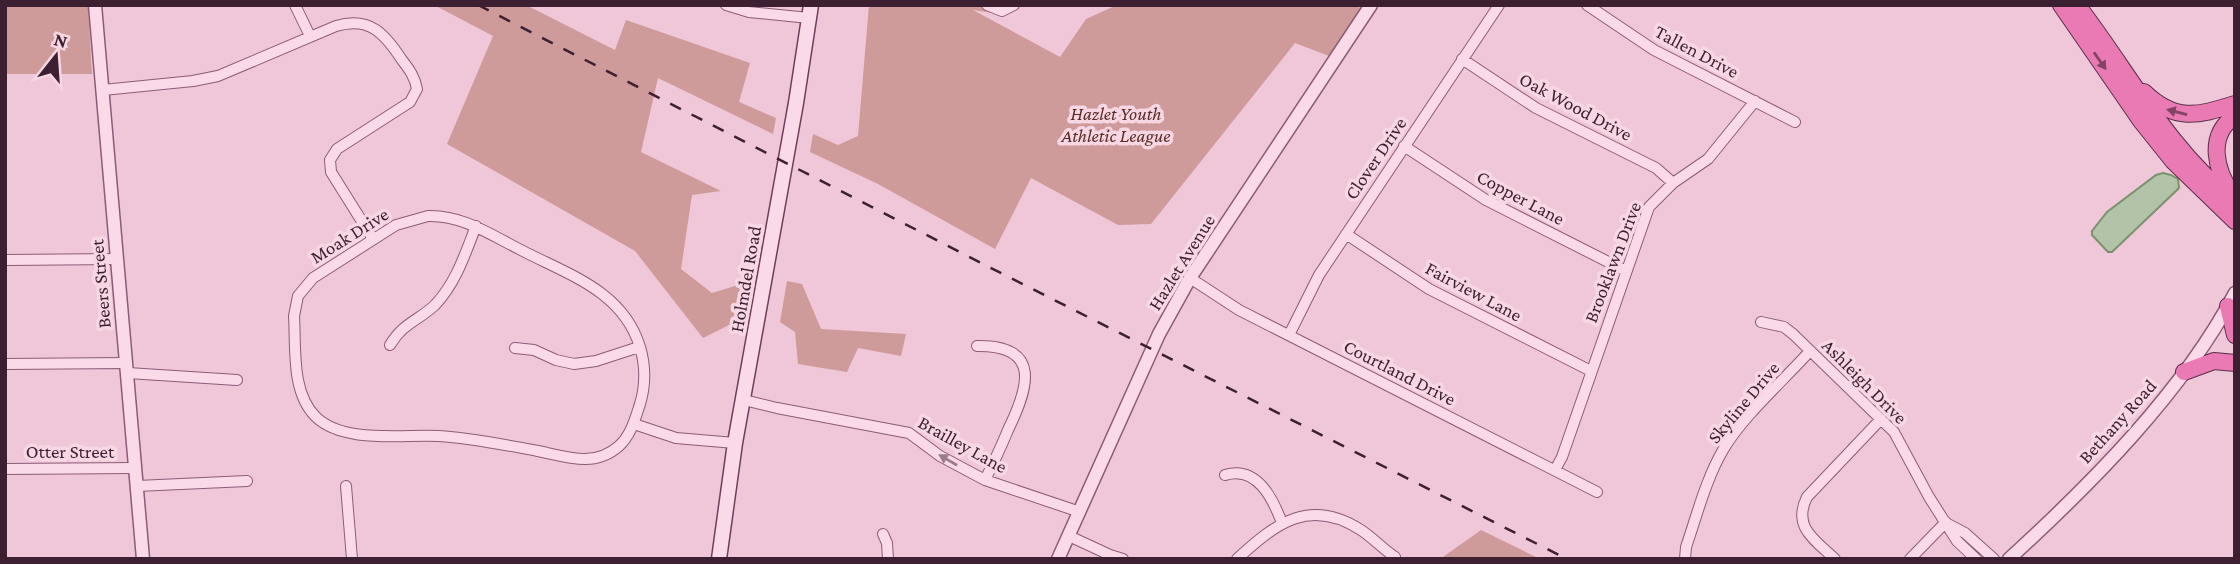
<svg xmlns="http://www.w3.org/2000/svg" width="2240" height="564" font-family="'Crimson Pro',serif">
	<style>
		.green { fill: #ce9a9a }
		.water { fill: #b3c3a8; stroke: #7b926e; stroke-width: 2 }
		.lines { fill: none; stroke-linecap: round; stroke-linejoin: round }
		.minor-casing { stroke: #8c5b78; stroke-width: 12 }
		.tertiary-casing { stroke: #8c5b78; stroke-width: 15 }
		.secondary-casing { stroke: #6e3e5c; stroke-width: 17 }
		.trunk-casing { stroke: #5a2f4b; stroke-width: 18 }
		.minor { stroke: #fadae8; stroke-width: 10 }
		.tertiary { stroke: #fadae8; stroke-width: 12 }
		.secondary { stroke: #fadae8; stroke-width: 14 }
		.trunk { stroke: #ea7ab3; stroke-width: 16 }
		.rail { stroke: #3c1f31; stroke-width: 2.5; stroke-dasharray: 12 12; stroke-linecap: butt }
		.oneway { fill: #824365 }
		.oneway2 { fill: #9b7c8c }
		.labels { text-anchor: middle; stroke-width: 7; stroke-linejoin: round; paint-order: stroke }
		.street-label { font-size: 19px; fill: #3c1f31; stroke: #f7d7e4 }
		.park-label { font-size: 19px; font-style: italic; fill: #592c26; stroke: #f7d7e4 }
	</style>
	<rect width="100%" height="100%" fill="#f0c7d8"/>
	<path class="green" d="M5,5H88L92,74H5Z
		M434,5H526L615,50L626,20L750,63L739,102L776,118L773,134L658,78L641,152L721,191L692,195L681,269L712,293L748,282L741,319L703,338L635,251L447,144L493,36Z
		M869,5H985L1005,15L973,10L1060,57L1086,19L1117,5H1357L1361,9L1329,56L1295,43L1151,224L1118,225L1031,178L995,249L878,184L810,152L813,134L838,145L858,136Z
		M787,281L802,284L821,329L906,334L901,356L858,348L847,372L798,364L795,332L780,322Z
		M1481,530L1540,559H1440Z"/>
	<path class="water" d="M2163,173L2171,175L2178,179L2179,188L2112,252H2108L2092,235V231L2107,212L2156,175Z"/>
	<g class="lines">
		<g class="minor-casing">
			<path id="minor" d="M295,5L310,36
				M726,5L749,12L809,18
				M987,5L1002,11L1014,5
				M1587,5L1654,50L1795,122
				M1462,59L1536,108L1656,168L1673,183
				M103,90L193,81L218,76L336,26C370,16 385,34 402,60C409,69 415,77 417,89L410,102L337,149L330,160L331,172L373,239
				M1404,146L1486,200L1626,271
				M428,216C463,215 491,235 521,250C569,275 623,291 640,347C646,367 646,384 640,404C635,419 631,435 619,446C610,454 598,459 585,459C570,459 553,454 538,451C505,445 472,438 439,436C403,434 344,444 316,417C291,393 296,348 294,316L298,296L313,278L396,225Z
				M1346,234L1429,289L1591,371
				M5,260L117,259
				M1190,278L1239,310L1597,492
				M1761,322L1784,327L1793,334L1894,432L1929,497L1957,541L1976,559
				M1289,335L1319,275L1499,5
				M390,345C403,323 418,321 435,305C456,283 465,254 476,226
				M977,346C1043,345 1028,389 1008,430C1001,447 993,464 985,480
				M515,348L534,350L556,360L574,364L596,361L639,347
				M5,364L126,363
				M128,373L237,380
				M744,400L777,408L909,433L940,456L985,480L1080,512
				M634,424L676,438L735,443
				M5,469L135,468
				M1555,470L1562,457L1649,207L1673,183L1708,159L1755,101
				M1225,475C1257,465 1273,499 1282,523
				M137,486L247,481
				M346,486L352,559
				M1946,523L1965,533L1994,559
				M883,534L887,543L888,559
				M1069,536L1110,555L1123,559
				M1237,559C1276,523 1310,497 1361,530C1373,538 1383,549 1395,557
				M1685,559L1686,547C1697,515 1706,479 1723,450C1742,417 1784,380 1810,351
				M1835,559C1815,540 1792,527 1807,497L1881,419
				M1910,559L1946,522"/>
		</g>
		<g class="tertiary-casing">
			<path id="tertiary" d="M95,5L143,559
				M1058,559L1159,334L1190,278L1371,5
				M2009,559C2091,484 2183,392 2235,293"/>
		</g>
		<g class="secondary-casing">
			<path id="secondary" d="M719,559L735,443L796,103L811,5"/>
		</g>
		<g class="trunk-casing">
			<path id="trunk" d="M2061,5L2141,121L2173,161L2235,221
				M2077,5C2129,72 2167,149 2235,202
				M2144,92C2175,122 2197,116 2235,104
				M2233,196C2216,171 2206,136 2235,116
				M2228,306L2235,335
				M2184,372L2214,361L2235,363"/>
		</g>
		<use href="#minor" class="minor"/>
		<use href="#tertiary" class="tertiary"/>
		<use href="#secondary" class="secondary"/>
		<use href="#trunk" class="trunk"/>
		<path class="rail" d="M478,5L987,266L1567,559"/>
	</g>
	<defs><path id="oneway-solid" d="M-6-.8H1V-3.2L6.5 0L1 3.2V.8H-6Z" transform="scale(1.75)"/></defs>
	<g class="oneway">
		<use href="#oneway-solid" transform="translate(2100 61) rotate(55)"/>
		<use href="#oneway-solid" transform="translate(2177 112) rotate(-166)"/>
	</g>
	<use class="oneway2" href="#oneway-solid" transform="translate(948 460) rotate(-150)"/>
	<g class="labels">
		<g class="street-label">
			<text transform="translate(1697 51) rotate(28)" y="7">Tallen Drive</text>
			<text transform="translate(1576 106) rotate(28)" y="7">Oak Wood Drive</text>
			<text transform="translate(1375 158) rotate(-56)" y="7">Clover Drive</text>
			<text transform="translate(1521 197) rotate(28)" y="7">Copper Lane</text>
			<text transform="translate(349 235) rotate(-32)" y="7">Moak Drive</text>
			<text transform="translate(1181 262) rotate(-58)" y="7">Hazlet Avenue</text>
			<text transform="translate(1612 262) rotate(-69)" y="7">Brooklawn Drive</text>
			<text transform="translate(745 279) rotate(-80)" y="7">Holmdel Road</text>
			<text transform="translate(100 284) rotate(-95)" y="7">Beers Street</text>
			<text transform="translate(1474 291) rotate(28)" y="7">Fairview Lane</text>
			<text transform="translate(1400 372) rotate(27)" y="7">Courtland Drive</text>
			<text transform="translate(1865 381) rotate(45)" y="7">Ashleigh Drive</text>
			<text transform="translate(1743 402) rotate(-50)" y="7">Skyline Drive</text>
			<text transform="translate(2117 421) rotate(-48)" y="7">Bethany Road</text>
			<text transform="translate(963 444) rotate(29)" y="7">Brailley Lane</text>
			<text x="70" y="458">Otter Street</text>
		</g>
		<g class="park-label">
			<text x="1116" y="120">Hazlet Youth<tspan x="1116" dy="22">Athletic League</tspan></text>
		</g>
	</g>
	<rect width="2240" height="564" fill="none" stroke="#3c1f31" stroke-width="14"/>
	<g transform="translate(56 56) rotate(17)" stroke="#f7d7e4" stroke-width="5" paint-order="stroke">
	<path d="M0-5L12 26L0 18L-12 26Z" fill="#3c1f31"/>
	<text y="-10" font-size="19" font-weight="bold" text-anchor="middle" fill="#3c1f31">N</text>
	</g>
</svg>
